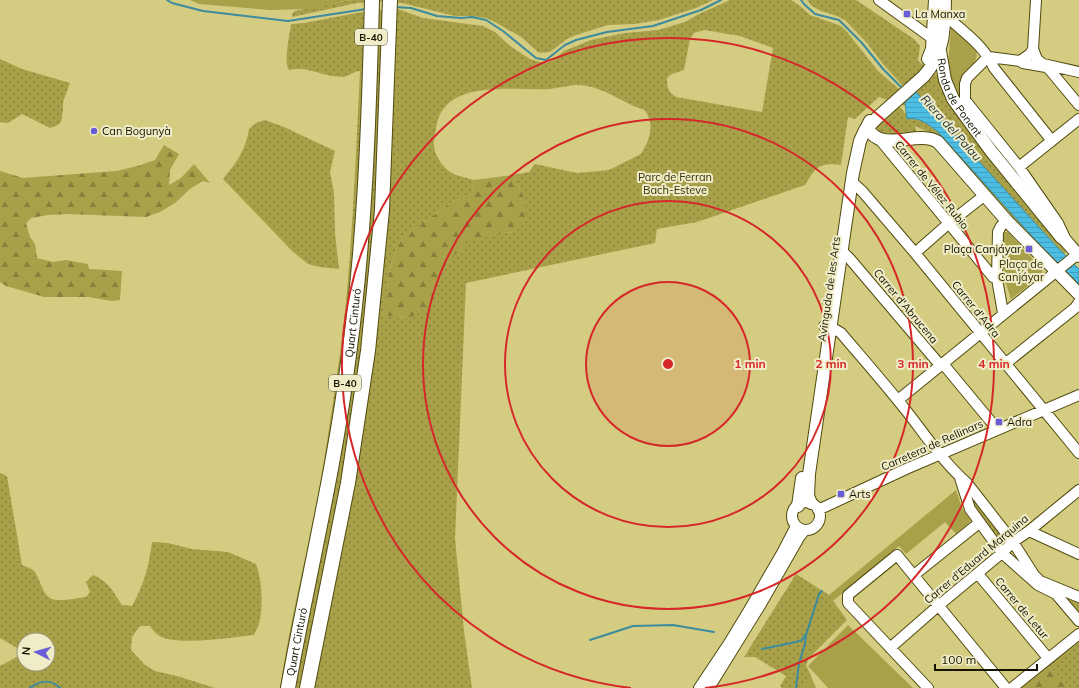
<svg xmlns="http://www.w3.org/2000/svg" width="1079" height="688" font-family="Mulish,sans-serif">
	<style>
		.grass { fill: url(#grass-dots); fill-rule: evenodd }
		.forest { fill: url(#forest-firs) }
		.garden { fill: #a9a04a }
		.water { fill: url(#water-rules); stroke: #3c8b9f }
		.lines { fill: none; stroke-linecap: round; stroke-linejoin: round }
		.stream { stroke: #3c8b9f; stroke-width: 2 }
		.minor-casing { stroke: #514b0f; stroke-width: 12 }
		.major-casing { stroke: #514b0f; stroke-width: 14 }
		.highway-casing { stroke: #514b0f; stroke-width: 16 }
		.minor { stroke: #fff; stroke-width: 10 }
		.major { stroke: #fff; stroke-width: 12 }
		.highway { stroke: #fff; stroke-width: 14 }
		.ring { fill: none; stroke: #d62828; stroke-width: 2 }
		.poi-dot { fill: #695cd6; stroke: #efecc7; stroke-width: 1.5 }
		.labels { text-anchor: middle; stroke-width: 4; stroke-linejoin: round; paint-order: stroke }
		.shield { fill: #efecc7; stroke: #56543c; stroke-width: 1 }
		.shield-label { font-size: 10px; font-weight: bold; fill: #151300 }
		.poi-label { font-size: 11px; fill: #151300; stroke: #efecc7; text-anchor: start }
		.street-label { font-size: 11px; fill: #151300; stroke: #efecc7 }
		.park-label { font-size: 11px; fill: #353108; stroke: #efecc7 }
		.water-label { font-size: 12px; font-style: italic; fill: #1b2e36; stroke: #efecc7 }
		.centre { fill: #d62828; stroke: #efecc7; stroke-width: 2 }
		.ring-label { font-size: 12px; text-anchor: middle; font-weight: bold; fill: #d62828; stroke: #efecc7; stroke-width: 4; stroke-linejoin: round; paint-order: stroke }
	</style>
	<defs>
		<pattern id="grass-dots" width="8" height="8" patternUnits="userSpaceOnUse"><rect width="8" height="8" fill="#a9a04a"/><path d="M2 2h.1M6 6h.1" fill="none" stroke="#88813b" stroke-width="1.8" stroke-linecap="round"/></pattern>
		<pattern id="forest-firs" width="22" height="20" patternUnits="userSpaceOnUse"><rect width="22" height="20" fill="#a9a04a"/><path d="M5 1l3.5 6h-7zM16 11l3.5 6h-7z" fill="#88813b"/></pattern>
		<pattern id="water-rules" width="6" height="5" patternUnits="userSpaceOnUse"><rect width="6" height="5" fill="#4dbee3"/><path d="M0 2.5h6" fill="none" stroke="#42a2c1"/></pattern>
	</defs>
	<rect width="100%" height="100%" fill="#d4cc81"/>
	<path class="grass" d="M350,0H713L696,8L659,20L635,24L608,25L576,35L567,39L550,52L540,53L538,52L521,37L495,22L486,18L472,16H455L402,3L385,1L357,3L292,17V14L295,11Z
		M730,0H791L800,6L810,15L841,26L848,33L878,71L909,98L905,102V106L879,97L855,119L848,117L841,165C819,162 816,167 805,185L697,222L657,229L655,243L466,283L455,538L464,631L472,688H280C292,607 314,529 326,448C333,403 340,357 345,312C353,232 356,151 360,71C353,71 349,77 342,77C323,77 309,66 289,70C283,62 290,34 291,24L304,23L357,13L395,8L423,18L483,26L495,32L510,46L530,59L536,61L546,63L552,61L564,51L591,40L625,33L658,30L685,22L699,14ZM704,30L740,36L773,48L762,112L676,97C668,92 667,87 667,78L672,74L684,70L690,39L694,33ZM575,85C601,84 621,103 645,110C655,127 650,138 641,154L609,170L577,173L535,164L529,172L513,175L525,199L515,232L500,233L466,242L442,269L439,277L408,318L386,316L388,277L391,264L399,242L407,234L449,204L472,193L474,180C468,178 462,177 456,175C445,171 436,158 434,147C433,142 435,134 436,129C442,77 514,91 550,89C558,88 567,86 575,85Z
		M807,0H856L914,39L920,46L918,61L939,76L1067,251L1064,254L916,93L912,96L883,64L867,43L845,20L837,16L821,11L812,6Z
		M0,59L22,69L70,83L63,102V110L61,122L58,125L50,128L22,114L8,123L0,122Z
		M899,106L906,114L907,119C919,118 928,124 937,131L1046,252L1019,226L937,136L915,126L917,134L884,136L876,127Z
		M265,120L284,127L335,151L330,172L334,193L335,234L339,269L320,267L308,264L292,251L223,179C236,163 246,150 249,129L256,123Z
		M0,473L7,476L22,565C25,566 30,568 33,570C41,578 41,594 52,599C59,602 79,598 86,597L90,592L86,582L93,575C109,582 113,591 122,605L132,606C144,584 149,566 152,542L168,543L192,549L228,552L256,564C262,581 263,602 260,620C259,625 256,630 254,635C233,637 174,647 158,635C155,633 152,629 150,626H140L132,637L131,650L145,665L155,671L177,676L215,688H0V666L24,653V664H48V640H24V652L0,638Z
		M974,501H977L1006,536L998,542L971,503Z
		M796,574L829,595L847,620L809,658L806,665L811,676L808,678L803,688H782L780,686L786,676L755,657H744Z
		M1079,639V688H1070L1048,665Z"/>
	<path class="forest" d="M164,145L179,154L170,170L169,185L181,178L194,164L210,183L203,181L190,189L175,203L160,212L146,217L68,214L48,215L31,218L26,223L30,237L35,244L37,258L53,262L66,260L88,264L89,269L122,271L120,300L112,301L88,297H44L6,286L0,282V171L23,178L116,171L138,166L155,160Z
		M513,175L525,199L526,215L522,226L515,232L500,233L466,243L442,269L430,302L420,313L408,318L385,316L388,277L392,261L399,242L407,234L449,204L472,193L474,180Z
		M1048,665L1070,688H1019Z
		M811,676L816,688H803L808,677Z"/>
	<path class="garden" d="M190,0H349L308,9L270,10L199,4Z
		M951,26L976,50C980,64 966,66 962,77C959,84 959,92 959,99L953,95L948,66Z
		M1004,232H1008L1042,269V275L1011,299L1004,277L1002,234Z
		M956,490L962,508L971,521L956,534L945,522L906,554L899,546L833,601L829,595Z
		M1063,597L1079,603V617Z
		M848,625L913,688H828L808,666Z"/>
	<path class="water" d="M916,92L1056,246L1079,269V287L1050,256L937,131C928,124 919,117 907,119L905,102Z"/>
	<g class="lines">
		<path class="stream" d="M167,0L172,3L203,11L288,21L366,9
			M801,0L804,4L815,14L839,20L862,43L883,69L903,89
			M394,7L411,8L437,16L461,18L472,17L486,20L503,31L536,58L546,60L565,45L576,40L607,32L653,26L701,10L721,0
			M590,640L633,626L673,625L714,632
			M762,649L796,642L802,640L805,635
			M30,688C40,681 50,678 60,688
			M796,688L799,663L805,644L806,635L819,594L822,591"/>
		<g class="minor-casing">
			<path id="minor" d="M879,0L933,39L936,44
				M944,20H950L954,23C970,37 985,48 994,68L1052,141
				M1033,49L1037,59L1043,64L1079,72
				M989,57L985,60L967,78L965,84V100L1019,167L1058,223L1065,238
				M989,57L1020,61L1023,63L1046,67L1049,69L1079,105
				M1020,61L1030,54L1033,49L1036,0
				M881,141L993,277L997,279
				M1019,167L1079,119
				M852,182L862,191L915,253L1079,453
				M842,251L850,259L940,365H944L997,429
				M915,253L948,224L985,195
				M1003,313L997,279L998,232L1001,226L1007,221
				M824,326L836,330L841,333C863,359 886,385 908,413C926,436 944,463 967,483L1013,542L1034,575L1040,581L1079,597
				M1005,364L1075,308L1079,302
				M898,400L1079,253
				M960,478L970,509L1002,553L1038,585L1056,594L1079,621
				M792 516a14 14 0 1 1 28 0a14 14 0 1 1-28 0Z
				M818,510L906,469L1079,395
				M1029,531L1079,554
				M978,574L1048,658
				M914,575L979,523
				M890,648L938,606L1002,553L1013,542L1029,531L1079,490
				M699,688L729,643L749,610L782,553L796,526
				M709,688L761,604L800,536L805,530
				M928,688L848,603V595L897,555L1006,688
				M1012,688L1079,634"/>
		</g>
		<g class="major-casing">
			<g id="major">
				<path id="s1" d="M940,51L945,80L953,99L991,151L1061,237L1065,240L1079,256"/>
				<path d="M928,59L932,49L935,0"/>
				<path d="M870,121L867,127C881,155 916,129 938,142L1007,221L1079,294"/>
				<path d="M811,503L808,496L809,474L853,173L860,141L865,130L879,116L924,76C945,52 944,30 945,0"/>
				<path d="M798,506L802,478"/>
			</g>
		</g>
		<g class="highway-casing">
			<g id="highway">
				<path id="s2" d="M288,688C308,577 335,467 349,355C365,238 369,118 372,0"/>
				<path d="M307,688L348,483L368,351L382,210L390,0"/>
			</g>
		</g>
		<use href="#minor" class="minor"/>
		<use href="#major" class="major"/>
		<use href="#highway" class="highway"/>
	</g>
	<circle cx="668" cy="364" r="82" fill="#d62828" fill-opacity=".12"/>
	<g class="ring">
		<circle cx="668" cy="364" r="82"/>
		<circle cx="668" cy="364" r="163"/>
		<circle cx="668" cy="364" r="245"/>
		<path d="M631 688A326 326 0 1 1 705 688"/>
	</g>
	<g class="poi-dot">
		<rect x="903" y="10" width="8" height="8" rx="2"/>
		<circle cx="94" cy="131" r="4"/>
		<rect x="1025" y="245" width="8" height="8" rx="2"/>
		<rect x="995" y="418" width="8" height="8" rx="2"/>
		<rect x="837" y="490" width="8" height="8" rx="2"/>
	</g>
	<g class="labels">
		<g class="shield">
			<rect x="355" y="29" width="32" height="16" rx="3"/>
			<rect x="329" y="375" width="32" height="16" rx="3"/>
		</g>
		<g class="shield-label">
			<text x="371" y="41">B-40</text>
			<text x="345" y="387">B-40</text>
		</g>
		<g class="poi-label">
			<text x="915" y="18">La Manxa</text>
			<text x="102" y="135">Can Bogunyà</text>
			<text x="1021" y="253" text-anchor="end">Plaça Canjáyar</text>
			<text x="1007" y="426">Adra</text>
			<text x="849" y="498">Arts</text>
		</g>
		<g class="street-label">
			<text dy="4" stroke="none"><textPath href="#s1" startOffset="51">Ronda de Ponent</textPath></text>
			<text transform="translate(932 185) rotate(51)" y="4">Carrer de Vélez Rubio</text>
			<text transform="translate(829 289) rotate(-82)" y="4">Avinguda de les Arts</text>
			<text transform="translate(906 306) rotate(50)" y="4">Carrer d'Abrucena</text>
			<text transform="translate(976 309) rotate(51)" y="4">Carrer d'Adra</text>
			<text dy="4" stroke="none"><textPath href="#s2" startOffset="371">Quart Cinturó</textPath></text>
			<text transform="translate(932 445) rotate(-24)" y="4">Carretera de Rellinars</text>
			<text transform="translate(976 559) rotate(-40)" y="4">Carrer d'Eduard Marquina</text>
			<text transform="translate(1022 608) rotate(50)" y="4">Carrer de Letur</text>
			<text dy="4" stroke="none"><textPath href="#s2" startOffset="47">Quart Cinturó</textPath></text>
		</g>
		<g class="park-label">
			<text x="675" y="181">Parc de Ferran<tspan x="675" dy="13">Bach-Esteve</tspan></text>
			<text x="1021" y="268">Plaça de<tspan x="1021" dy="13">Canjáyar</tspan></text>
		</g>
		<g class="water-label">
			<text transform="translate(951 128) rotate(48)" y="4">Riera del Palau</text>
		</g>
	</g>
	<circle cx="668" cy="364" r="6" class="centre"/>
	<g class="ring-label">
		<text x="750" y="368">1 min</text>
		<text x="831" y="368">2 min</text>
		<text x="913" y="368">3 min</text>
		<text x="994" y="368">4 min</text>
	</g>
	<g transform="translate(36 652) rotate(276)"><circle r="19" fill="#efecc7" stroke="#989577"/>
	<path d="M0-3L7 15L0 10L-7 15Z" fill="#695cd6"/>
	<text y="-6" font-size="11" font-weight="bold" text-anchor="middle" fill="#151300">N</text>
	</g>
	<path d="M935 664v6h102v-6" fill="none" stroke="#151300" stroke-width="2"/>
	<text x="941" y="664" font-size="12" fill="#151300" stroke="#efecc7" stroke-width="3" paint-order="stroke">100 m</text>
</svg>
